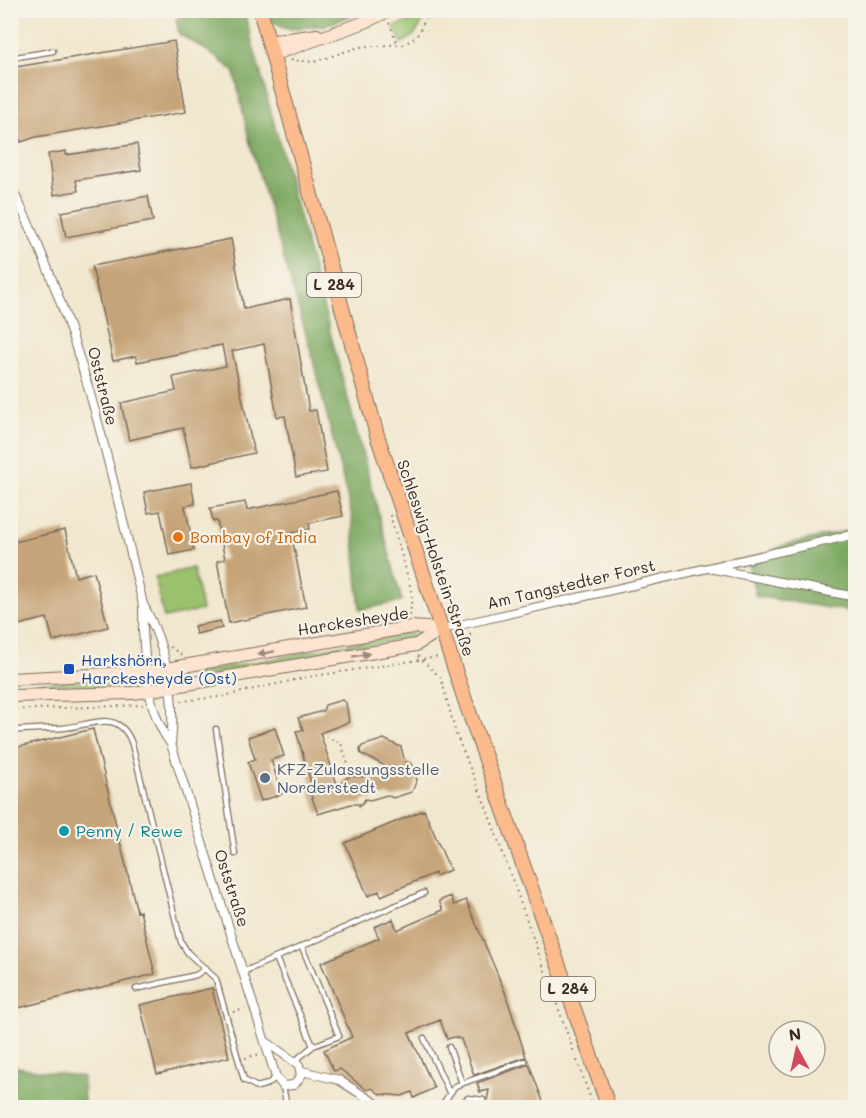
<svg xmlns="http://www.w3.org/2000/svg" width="866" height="1118" font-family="Mali,sans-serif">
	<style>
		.green { fill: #9ac26e; stroke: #6a7646; stroke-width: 1.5 }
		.forest { fill: #7ba861; stroke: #5b6940; stroke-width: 1.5 }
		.building { fill: #c6a479 }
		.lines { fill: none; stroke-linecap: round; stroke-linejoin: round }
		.lane-casing { stroke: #7b6c5c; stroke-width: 7 }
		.street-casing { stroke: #7b6c5c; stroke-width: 10 }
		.secondary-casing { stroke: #7b6c5c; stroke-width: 14 }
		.primary-casing { stroke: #7b6c5c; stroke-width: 16 }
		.path { stroke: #7b6c5c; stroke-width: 2; stroke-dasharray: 1.5 4.5; stroke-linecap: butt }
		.lane { stroke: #fff; stroke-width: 4.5 }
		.street { stroke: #fff; stroke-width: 8 }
		.secondary { stroke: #fde4d1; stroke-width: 12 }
		.primary { stroke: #fbbb8d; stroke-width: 14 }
		.oneway { fill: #9c8778 }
		.food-dot { fill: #e8710a; stroke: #f7f3e8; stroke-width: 2 }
		.transit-dot { fill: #1a4fb4; stroke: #f7f3e8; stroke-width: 2 }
		.service-dot { fill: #5c6f8a; stroke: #f7f3e8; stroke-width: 2 }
		.culture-dot { fill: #0f9aa8; stroke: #f7f3e8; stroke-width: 2 }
		.labels { text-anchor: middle; stroke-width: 4.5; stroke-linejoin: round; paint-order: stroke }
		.shield { fill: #f7f3e8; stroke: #73665b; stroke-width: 1.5 }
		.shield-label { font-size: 15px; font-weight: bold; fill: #3b2a1e }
		.street-label { font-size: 16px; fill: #3b2a1e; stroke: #f7f3e8 }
		.food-label { font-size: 16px; fill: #c56008; stroke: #f7f3e8; text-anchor: start }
		.transit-label { font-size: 16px; fill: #164399; stroke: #f7f3e8; text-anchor: start }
		.service-label { font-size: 16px; fill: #4e5e75; stroke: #f7f3e8; text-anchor: start }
		.culture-label { font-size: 16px; fill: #0d838f; stroke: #f7f3e8; text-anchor: start }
	</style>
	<rect width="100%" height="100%" fill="#f7f3e8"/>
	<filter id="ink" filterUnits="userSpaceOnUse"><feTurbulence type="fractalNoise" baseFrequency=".0167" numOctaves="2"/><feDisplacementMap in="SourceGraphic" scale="12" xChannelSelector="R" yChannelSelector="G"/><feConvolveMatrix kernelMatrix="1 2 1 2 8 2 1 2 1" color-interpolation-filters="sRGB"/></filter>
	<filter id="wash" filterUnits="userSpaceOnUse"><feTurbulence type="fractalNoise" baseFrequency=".008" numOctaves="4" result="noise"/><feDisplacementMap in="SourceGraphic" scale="24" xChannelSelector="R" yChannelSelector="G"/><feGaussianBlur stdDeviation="1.35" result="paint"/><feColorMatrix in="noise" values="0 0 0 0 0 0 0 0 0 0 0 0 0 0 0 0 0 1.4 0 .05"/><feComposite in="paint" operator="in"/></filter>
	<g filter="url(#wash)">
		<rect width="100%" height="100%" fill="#f1e7ce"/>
		<path class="green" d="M419,11H428C421,24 417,37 402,43L394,27L408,22Z
			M193,568L202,610L164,618L155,577Z
			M411,632L412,637L194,679L193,674Z
			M126,679L127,687L11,689L10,684Z"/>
		<path class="forest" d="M196,11H244L402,601L360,610L352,516L310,348L249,139L234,71L206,50L179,34L176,19Z
			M268,11V10L364,11L327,25L289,29L271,21Z
			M855,529V612L756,596L748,563L784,545Z
			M10,1066L83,1077L84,1107H11Z"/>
		<g id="blocks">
			<path class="building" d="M174,41L186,112L36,137L21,142L10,82V68Z
				M137,144L141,170L76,180L78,191L54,195L48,154L66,151V155Z
				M148,196L153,221L66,237L61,212Z
				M231,239L244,309L290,299L309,411L316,410L327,472L296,477L285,416L277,417L264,344L232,351L254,453L192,467L183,428L129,440L121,403L176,391L173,377L226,366L222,345L137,362L136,356L113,361L92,266Z
				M191,483L195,504L185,506L194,550L169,555L160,511L148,513L144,492Z
				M337,491L343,516L309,523L310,529L291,533L306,607L229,623L217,561L225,559L217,521H213L210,508L245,502L247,510Z
				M65,530L76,577L94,572L108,627L53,641L47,618L10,627V543Z
				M220,621L222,628L196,634L194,626Z
				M342,700L346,703L349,722L320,733L338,787L349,776L361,777L390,768L361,754L360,750L362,746L384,739L401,747L405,762L412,764L417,780L412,792L393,798L387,795L370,800L365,799L362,804H351L318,814L308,787L312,786L296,731L303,730L298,718L323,711L325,705Z
				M275,728L284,756L271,760L282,794L261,801L248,762L255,759L248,737Z
				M93,729L137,912L140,911L155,974L10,1010V749Z
				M424,810L450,870L436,876L435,873L381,896L379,891L368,896L345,843Z
				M451,896L454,905L466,900L505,992L526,1057L474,1075L461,1039L454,1037L447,1039L440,1020L409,1033L434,1088L414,1098L412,1092L402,1096L380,1094L372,1088L367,1090L340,1069L334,1071L324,1050L352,1037L321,963L379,938L374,927L393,919L397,930L443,910L439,901Z
				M212,988L229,1057L157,1074L140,1005Z
				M529,1064L545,1107H486L489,1090L480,1092L477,1083Z"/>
		</g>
	</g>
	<g filter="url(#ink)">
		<use href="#blocks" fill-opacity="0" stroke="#7b6c5c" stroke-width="1.5"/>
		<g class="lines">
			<g class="lane-casing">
				<path id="lane" d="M10,58L53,51
					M216,729L235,854
					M10,731C28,729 46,729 63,728C91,726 119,707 132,744L181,942L188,953L216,979L244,1080L257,1087L268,1084L276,1077
					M276,958L313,1046L339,1036L302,947
					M243,972L424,893
					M136,989L196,975L206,968
					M424,1038L449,1092
					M449,1047L462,1083
					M295,1061L313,1046
					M283,1086L287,1108
					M268,1108L269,1106
					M440,1108L455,1086L525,1061
					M456,1108L468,1098L483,1100"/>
			</g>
			<g class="street-casing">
				<path id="street" d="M10,185C77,315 108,458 142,600C144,610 143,621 143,631C146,670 147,713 171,744L276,1077L283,1086L294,1085L301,1076L299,1065L265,1041
					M709,568L856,597
					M144,606C166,646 176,698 171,744
					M442,629L856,534
					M302,1071L339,1080L383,1108
					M432,1108L439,1107"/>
			</g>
			<g class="secondary-casing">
				<path id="secondary" d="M268,42L317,35
					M272,55L365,22L390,10
					M10,679L148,672L412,627L442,629
					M10,696L134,693L416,645L442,629"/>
			</g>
			<g class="primary-casing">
				<path id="primary" d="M260,10L377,435L467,706L609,1108"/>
			</g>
			<path class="path" d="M389,23L398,45
				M291,60L314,62L359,47L405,44L417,36L430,10
				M390,515L409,581L412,595L410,618
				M170,647L182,655
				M461,651L471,633
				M418,656L441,678L456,734L487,809L594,1108
				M181,701L219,697L308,677L438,657
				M10,710L143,705
				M320,735L341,743L352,776
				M359,805L361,811
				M233,1012L245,1009
				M245,1058L260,1054"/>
			<use href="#lane" class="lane"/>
			<use href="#street" class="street"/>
			<use href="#secondary" class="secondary"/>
			<use href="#primary" class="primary"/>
		</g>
		<defs><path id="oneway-solid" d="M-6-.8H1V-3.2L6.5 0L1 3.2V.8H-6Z" transform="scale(1.5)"/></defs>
		<g class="oneway">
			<use href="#oneway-solid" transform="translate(266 653) rotate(170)"/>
			<use href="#oneway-solid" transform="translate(361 655) rotate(-10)"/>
		</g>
	</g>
	<circle class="food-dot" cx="178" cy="537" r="6"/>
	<rect class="transit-dot" x="63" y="663" width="12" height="12" rx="3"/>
	<circle class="service-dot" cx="265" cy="778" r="6"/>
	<circle class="culture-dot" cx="64" cy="831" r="6"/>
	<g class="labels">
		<g class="shield">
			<rect x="307" y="273" width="54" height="24" rx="4.5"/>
			<rect x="541" y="977" width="54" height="24" rx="4.5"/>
		</g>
		<g class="shield-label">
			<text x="334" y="290">L 284</text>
			<text x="568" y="994">L 284</text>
		</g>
		<g class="street-label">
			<text transform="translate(103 386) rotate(76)" y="6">Oststraße</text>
			<text transform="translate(436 558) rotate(71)" y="6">Schleswig-Holstein-Straße</text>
			<text transform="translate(571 584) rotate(-13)" y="6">Am Tangstedter Forst</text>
			<text transform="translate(353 621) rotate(-9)" y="6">Harckesheyde</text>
			<text transform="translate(232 888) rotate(72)" y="6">Oststraße</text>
		</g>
		<g class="food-label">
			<text x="190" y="543">Bombay of India</text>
		</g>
		<g class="transit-label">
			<text x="81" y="666">Harkshörn,<tspan x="81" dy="18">Harckesheyde (Ost)</tspan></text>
		</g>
		<g class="service-label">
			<text x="277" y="775">KFZ-Zulassungsstelle<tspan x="277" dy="18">Norderstedt</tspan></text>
		</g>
		<g class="culture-label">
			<text x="76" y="837">Penny / Rewe</text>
		</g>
	</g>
	<rect width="866" height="1118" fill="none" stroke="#f7f3e8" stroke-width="36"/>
	<g transform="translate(797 1049) rotate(352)"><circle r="28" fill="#f7f3e8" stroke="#aca397" stroke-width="1.5"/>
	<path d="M0-4.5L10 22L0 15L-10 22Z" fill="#d1495b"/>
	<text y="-9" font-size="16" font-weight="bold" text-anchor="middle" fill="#3b2a1e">N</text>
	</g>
</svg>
